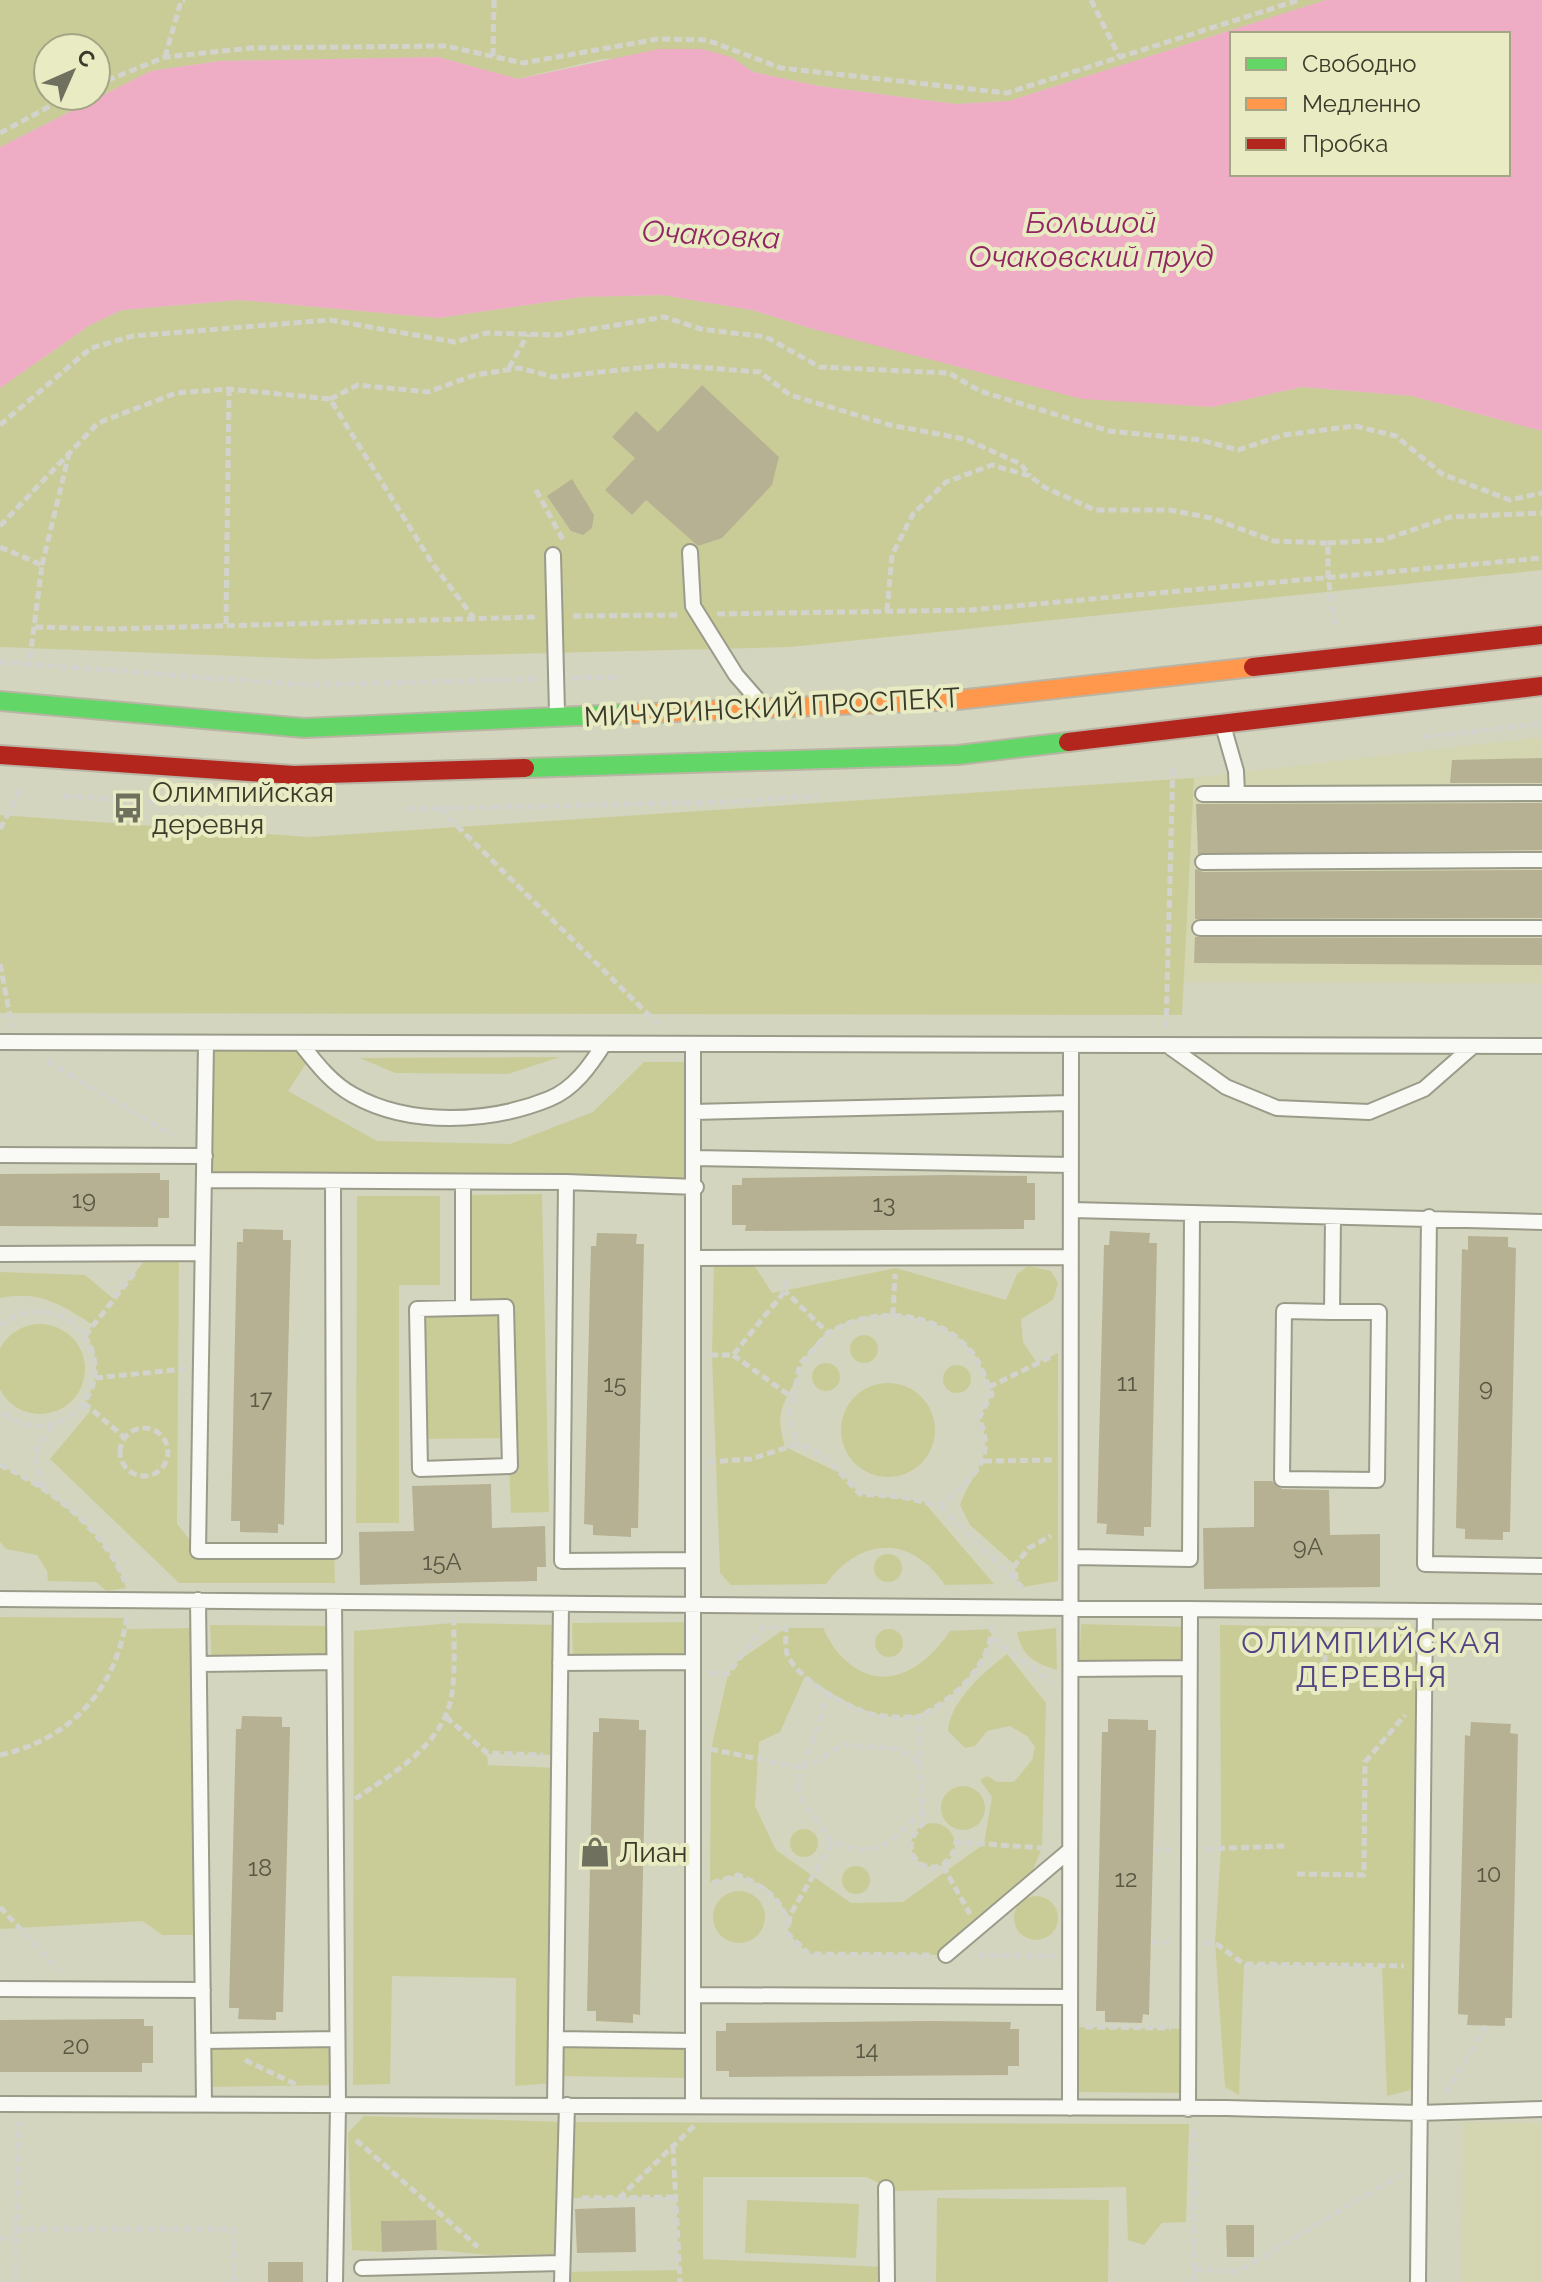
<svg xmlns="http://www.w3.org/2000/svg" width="1542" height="2282" font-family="Raleway,sans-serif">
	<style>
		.built { fill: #d3d6b0 }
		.green { fill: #cacc98; fill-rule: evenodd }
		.water { fill: #eeacc5; fill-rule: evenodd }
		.building { fill: #b7b193 }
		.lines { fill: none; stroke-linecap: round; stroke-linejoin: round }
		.lane-casing { stroke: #9a9b89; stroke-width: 18 }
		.fast-casing { stroke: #bab4a5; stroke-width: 22 }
		.slow-casing { stroke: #bab4a5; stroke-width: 22 }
		.jam-casing { stroke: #bab4a5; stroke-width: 22 }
		.path { stroke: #d2d3cc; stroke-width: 5; stroke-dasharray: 8 4; stroke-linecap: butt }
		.lane { stroke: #f9f9f5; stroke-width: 14 }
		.fast { stroke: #63d668; stroke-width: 18 }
		.slow { stroke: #ff974d; stroke-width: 18 }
		.jam { stroke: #b3261e; stroke-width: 18 }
		.labels { text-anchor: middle; stroke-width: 8; stroke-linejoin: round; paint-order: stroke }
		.number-label { font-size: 24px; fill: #595844 }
		.street-label { font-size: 28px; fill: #3a3a2a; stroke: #e9ecc2 }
		.poi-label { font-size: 28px; fill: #3a3a2a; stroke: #e9ecc2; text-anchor: start }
		.water-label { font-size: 30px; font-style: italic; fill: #922563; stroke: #e9ecc2 }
		.neighbourhood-label { font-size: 30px; letter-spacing: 2px; fill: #504482; stroke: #e9ecc2 }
	</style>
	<rect width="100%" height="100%" fill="#d4d5be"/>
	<path class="built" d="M1542,737V983L1182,982L1194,778Z
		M1463,2122L1542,2123V2282H1462Z"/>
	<path class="green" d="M0,0H1326L1009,101L955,104L819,86L753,72L731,57L602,59L517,79L438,57L220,61L151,71L0,147ZM48,48H96V96H48Z
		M662,295L752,310L813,329L1212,407L1302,387L1412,396L1542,431V570L790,647L313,659L0,647V388L90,325L122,310L239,300L438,318L582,297Z
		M1194,778L1182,1015L0,1013V815L309,837Z
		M206,1044H301L311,1056L288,1091L377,1141L510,1144L593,1112L644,1062H693L696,1187L206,1180Z
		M560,1057L508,1074L395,1073L360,1058Z
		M542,1194L549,1512L511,1513L508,1438L419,1439L417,1309L463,1308L460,1195Z
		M357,1196H440V1285H399V1523H356Z
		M150,1254H179L177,1524L199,1551H334L335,1583H179L50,1459L91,1410L84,1403C97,1383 102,1356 85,1336L93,1325C62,1305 39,1290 0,1298V1272L85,1275L114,1299Z
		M749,1257L772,1293L896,1268L1006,1300L1017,1274L1028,1266L1051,1271L1058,1283L1053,1300L1021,1319L1023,1342L1037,1363L1058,1353V1581L1023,1587L1016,1580L1015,1565L970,1525L960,1505C973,1470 996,1457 979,1418L992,1394C986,1380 981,1362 971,1350C934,1307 856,1302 816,1343C803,1356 802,1370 793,1385C779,1411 777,1417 785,1447L842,1474L860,1494L923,1501L994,1584L945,1585C911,1535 862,1536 826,1584L731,1585L720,1573L712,1355L714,1258Z
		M-5 1369a45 45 0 1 1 90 0a45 45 0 1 1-90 0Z
		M850 1349a14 14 0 1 1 28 0a14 14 0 1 1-28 0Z
		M812 1377a14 14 0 1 1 28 0a14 14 0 1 1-28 0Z
		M943 1379a14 14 0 1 1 28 0a14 14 0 1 1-28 0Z
		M841 1430a47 47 0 1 1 94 0a47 47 0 1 1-94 0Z
		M0,1465C46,1486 113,1536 126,1588L106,1591L96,1582L48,1581L47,1571L37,1555L6,1549L0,1542Z
		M874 1568a14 14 0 1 1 28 0a14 14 0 1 1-28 0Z
		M0,1617L127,1618L126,1629L199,1628L202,1935H162L143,1921L0,1929Z
		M693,1622V1662L573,1663L572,1623Z
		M454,1623L561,1625L559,1755L487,1754L488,1765L559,1768L556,2039L693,2041L692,2078L556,2076L555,2083L515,2086L516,1978L392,1976L390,2084L353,2085L354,1631Z
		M1081,1624L1190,1627V1668L1079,1669Z
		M210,1625L334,1626V1662L212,1664Z
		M1220,1625L1424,1628L1419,2088L1387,2096L1382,1967L1244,1964L1239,2095L1225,2087L1215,1943L1221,1848Z
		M786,1628H823C828,1637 833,1648 840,1655C880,1698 924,1670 950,1631L992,1629C991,1649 977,1669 964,1683C909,1742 862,1714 805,1676L780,1732L759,1742L755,1806L776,1850L851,1903L903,1902L984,1844L992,1797L980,1780L987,1776L997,1782H1014L1032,1760L1035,1747L1027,1736L1010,1726L987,1731L975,1746L965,1748L948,1731C950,1701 984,1672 1007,1654L1046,1703L1042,1848L1031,1874L946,1955L809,1954L788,1934L789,1915L766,1887L738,1875L710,1883L711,1749L728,1674L738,1661Z
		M1056,1628L1057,1670C1034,1663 1022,1656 1017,1632Z
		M875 1643a14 14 0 1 1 28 0a14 14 0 1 1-28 0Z
		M941 1808a22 22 0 1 1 44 0a22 22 0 1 1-44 0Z
		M911 1845a22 22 0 1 1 44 0a22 22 0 1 1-44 0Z
		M790 1843a14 14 0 1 1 28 0a14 14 0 1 1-28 0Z
		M842 1880a14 14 0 1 1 28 0a14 14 0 1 1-28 0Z
		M713 1917a26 26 0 1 1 52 0a26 26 0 1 1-52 0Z
		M1014 1918a22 22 0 1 1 44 0a22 22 0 1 1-44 0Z
		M1071,2027L1188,2029V2093L1070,2092Z
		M337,2039L338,2085L204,2087V2041Z
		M364,2116L567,2122L1189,2124L1186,2222L1162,2223L1144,2245L1128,2240L1126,2187L893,2191L867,2177H703V2259L887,2267V2282H562V2272L679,2270L676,2197L565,2198L562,2254L488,2255L437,2250L436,2220L382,2221V2252L352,2250L348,2133Z
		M937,2198L1109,2200L1108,2282H936Z
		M747,2200L859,2204L856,2258L745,2253Z"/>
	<path class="water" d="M1326,0H1542V431L1412,396L1302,387L1212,407L1082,399L813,329L752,310L662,295L582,297L438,318L239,300L122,310L90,325L0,388V147L151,71L220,61L438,57L518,79L659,49H702L731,57L753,72L819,86L955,104L1009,101ZM1232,34H1508V174H1232Z"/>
	<path class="building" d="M702,385L779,457L772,485L722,538L698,546L646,500L632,515L605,490L635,458L612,437L636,411L658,432Z
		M572,479L594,515L592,528L583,535L571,531L547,496Z
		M1542,758V783H1450L1452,760Z
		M1542,803V850L1198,854L1196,804Z
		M1195,869L1203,872L1542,870V918L1195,919Z
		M1195,937L1542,938V965L1194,963Z
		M160,1173V1180H169V1218H158V1227L0,1226V1174Z
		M948,1175L1027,1176V1183H1035V1220H1024V1229L745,1231L746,1225H732V1185H742V1178Z
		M243,1229L283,1230V1240H291L284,1525L278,1524V1533L240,1532V1521H231L237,1242H243Z
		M1110,1231L1150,1233L1149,1243H1157L1151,1527H1144V1536L1106,1534L1107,1524L1097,1523L1104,1245H1109Z
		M597,1233L637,1234L636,1244H644L638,1528H631V1537L593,1535V1525L584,1524L591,1246H596Z
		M1468,1236L1508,1237V1247L1516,1248L1510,1532H1503V1540L1465,1539V1529L1456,1528L1462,1249L1468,1250Z
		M1254,1481H1272L1282,1489L1329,1490L1330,1535L1380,1534V1587L1204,1589L1203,1528L1254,1527Z
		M491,1484L492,1528L545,1526L546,1567H537V1581L360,1585L359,1532L414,1531L412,1486Z
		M242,1716L282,1717V1727H290L283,2012H276V2020L238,2019L239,2008H229L236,1729H241Z
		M599,1718L639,1720V1730H646L640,2015L633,2014V2023L596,2021V2011H587L593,1732H599Z
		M1108,1719L1148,1720V1730H1156L1149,2015L1143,2014L1142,2023L1105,2022V2011H1096L1102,1732H1108Z
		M1471,1722L1511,1724L1510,1733L1518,1734L1512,2018H1505V2026L1467,2025L1468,2015L1458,2014L1465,1735L1470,1736Z
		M144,2019V2026H153V2063H142V2072H0V2020Z
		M931,2021L1011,2022L1010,2029H1019V2066H1008V2075L729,2077V2071H716V2031H726V2023Z
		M635,2207L636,2252L577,2253L575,2209Z
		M436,2220L437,2250L382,2252L381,2221Z
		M1226,2225H1254V2257H1227Z
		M268,2262H303V2282H268Z"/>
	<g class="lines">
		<g class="lane-casing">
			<path id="lane" d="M690,552L693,606L736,675L757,699
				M553,555L557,712
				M1224,729L1236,771L1237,794L1542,793
				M1203,794H1237
				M1203,862L1542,860
				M1200,928H1542
				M0,1042L1542,1046
				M206,1044L198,1551H334L333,1182
				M301,1044C316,1063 331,1083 353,1095C410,1127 490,1123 549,1099C574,1089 590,1066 604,1044
				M1167,1045L1226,1087L1277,1108L1369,1112L1424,1089L1473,1046
				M693,1112L1071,1103
				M0,1155L205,1156
				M693,1158L1071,1165
				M206,1180L566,1182L696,1187
				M566,1182L562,1561L693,1560
				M1072,1210L1542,1222
				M1429,1217L1425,1564L1542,1566
				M0,1254L202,1253
				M693,1258L1070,1257
				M506,1307L510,1466L420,1469L417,1309Z
				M463,1308V1184
				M1332,1312H1379L1377,1480L1282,1479L1284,1311L1332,1312L1333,1217
				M1072,1557L1190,1559L1192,1213
				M0,1599L1542,1612
				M198,1600L204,2104
				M334,1602L338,2105L335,2282
				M560,1663L693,1662
				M199,1664L334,1662
				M1071,1669L1190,1668
				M946,1955L1070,1850
				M0,1989L203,1990
				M693,1995L1070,1997
				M556,2039L693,2041
				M204,2041L337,2039
				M0,2104L1227,2108L1419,2113L1542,2109
				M555,2106L561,1604
				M693,2106V1044
				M1070,2108L1071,1045
				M1188,2109L1190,1609
				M886,2188L887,2282
				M362,2268L562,2263
				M562,2282L567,2105
				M1418,2282L1425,1611"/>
		</g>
		<g class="fast-casing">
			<path id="fast" d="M0,701L304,728L625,714
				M525,768L958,755L1068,742"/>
		</g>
		<g class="slow-casing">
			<path id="slow" d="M625,714L957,700L1253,667"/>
		</g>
		<g class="jam-casing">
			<path id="jam" d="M1253,667L1542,635
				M1068,742L1542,686
				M0,755L294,775L525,768"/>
		</g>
		<path class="path" d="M1091,0L1119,56
			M493,56L494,0
			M165,57L181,1L185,0
			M96,85L165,57L251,48L446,46L523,63L658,39L707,40L781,68L1007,93L1299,0
			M0,133L69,96
			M509,368L528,334
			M330,399L358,385L428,392L475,375L519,368L554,377L667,365L760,372L790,395L890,425L965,439L1021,464L1030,476
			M0,425L91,348L133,336L330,320L455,342L487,333L557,335L664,317L701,329L766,337L820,367L949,373L980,391L1109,431L1201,440L1238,450L1284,435L1355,426L1396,436L1442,474L1510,500L1542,493
			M536,490L563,540
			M0,526L98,423L176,393L229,389L330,399L432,563L474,618
			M1328,543L1383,540L1450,517L1542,513
			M0,547L42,565L29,666
			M42,565L69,454
			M887,611L892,555L913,514L946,482L992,465L1030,476L1044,487L1095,510H1170L1211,518L1274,541L1328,543V577L1335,625
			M717,614L971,610L1542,558
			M573,616L679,615
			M226,624L229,389
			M35,627L112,629L535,617
			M0,662L305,685L538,679
			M572,678L622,677
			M1423,737L1542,724
			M63,796L177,804
			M407,809L728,802L817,796
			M440,809L658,1024
			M0,829L22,788
			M0,964L12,1026
			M1166,1028L1173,765
			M47,1061L173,1136
			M893,1315L895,1274
			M0,1326C12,1314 28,1311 45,1312C60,1313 73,1321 82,1332C125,1389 53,1458 0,1410
			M85,1336L136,1271
			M710,1355H733L785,1291V1275
			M733,1355L793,1398L789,1417L798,1444
			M95,1378L185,1369
			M989,1387L1053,1356
			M793,1398L800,1364L828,1333
			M84,1403L124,1437
			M120 1452a24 24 0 1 1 48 0a24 24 0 1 1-48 0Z
			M984,1461L1055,1460
			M708,1462L751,1459L798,1444L822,1454L860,1494L902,1497L940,1506C971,1479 998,1461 979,1418L992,1394C986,1380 981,1362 970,1350C934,1309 872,1306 828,1333L785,1291
			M0,1465C50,1488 104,1529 125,1582
			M43,1488C33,1457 30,1447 57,1424
			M940,1506L1025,1590
			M1016,1580L1015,1565L1029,1548L1051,1536
			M992,1625C991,1666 953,1700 918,1717L923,1824C886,1859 947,1891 956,1842L1042,1848
			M992,1638L1052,1683
			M710,1673L728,1674L763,1627L786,1628C786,1636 785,1647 787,1654C797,1678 839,1702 862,1711C880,1718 899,1717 918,1717
			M1323,1687L1327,1628
			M446,1717L487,1753L543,1755
			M710,1749L803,1768L829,1692
			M0,1755C72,1739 117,1688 127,1615
			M355,1799C387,1777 428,1754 445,1717C458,1690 453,1649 454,1619
			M833,1842L805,1806L797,1785L803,1768L843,1745L900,1749L920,1764
			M1205,1849L1284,1846
			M1153,1850H1171
			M943,1866L970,1914
			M1297,1874L1364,1875L1365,1762L1405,1715
			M712,1883L738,1875C763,1885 790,1903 788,1934L809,1954L931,1955
			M0,1907L59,1971
			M789,1924L790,1915L833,1842C877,1861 891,1841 922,1812
			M1152,1942H1170
			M1204,1943H1215L1244,1964L1404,1966
			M977,1955L1055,1956
			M1085,2027L1171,2028
			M245,2060L297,2085
			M1445,2094L1486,2026
			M356,2140L478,2247
			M673,2146L680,2282
			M582,2198L676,2197
			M619,2198L694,2126
			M16,2229H234V2282
			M0,2238L16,2239
			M1194,2270L1239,2271L1400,2175
			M15,2282L19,2121
			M1194,2282V2127"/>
		<use href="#lane" class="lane"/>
		<use href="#fast" class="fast"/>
		<use href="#slow" class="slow"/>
		<use href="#jam" class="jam"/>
	</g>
	<defs>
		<g id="bus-bare" transform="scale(2.4)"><path d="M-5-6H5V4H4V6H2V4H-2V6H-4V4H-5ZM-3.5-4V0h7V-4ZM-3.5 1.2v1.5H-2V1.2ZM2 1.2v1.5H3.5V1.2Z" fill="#70705e" stroke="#e9ecc2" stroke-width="2.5" paint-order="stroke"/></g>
		<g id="shop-bare" transform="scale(2.4)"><path d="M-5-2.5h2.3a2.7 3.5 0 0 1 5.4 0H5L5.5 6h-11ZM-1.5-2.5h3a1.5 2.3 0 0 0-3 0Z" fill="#70705e" stroke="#e9ecc2" stroke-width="2.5" paint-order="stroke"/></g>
	</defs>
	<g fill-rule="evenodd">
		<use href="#bus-bare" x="128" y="808"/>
		<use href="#shop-bare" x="595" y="1852"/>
	</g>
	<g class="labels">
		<g class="number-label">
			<text x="84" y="1208">19</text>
			<text x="884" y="1212">13</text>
			<text x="1127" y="1391">11</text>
			<text x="615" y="1392">15</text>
			<text x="1486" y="1396">9</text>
			<text x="261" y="1407">17</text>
			<text x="1308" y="1555">9А</text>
			<text x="442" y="1570">15А</text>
			<text x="260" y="1876">18</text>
			<text x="1489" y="1882">10</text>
			<text x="1126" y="1887">12</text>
			<text x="76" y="2054">20</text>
			<text x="867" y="2058">14</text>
		</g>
		<g class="street-label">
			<text transform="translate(772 707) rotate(-3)" y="10">МИЧУРИНСКИЙ ПРОСПЕКТ</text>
		</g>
		<g class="poi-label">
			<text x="152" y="802">Олимпийская<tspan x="152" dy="32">деревня</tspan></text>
			<text x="619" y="1862">Лиан</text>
		</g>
		<g class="water-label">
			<text x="1091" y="233">Большой<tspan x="1091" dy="34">Очаковский пруд</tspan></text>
			<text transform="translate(711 235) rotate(3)" y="10">Очаковка</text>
		</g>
		<g class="neighbourhood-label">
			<text x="1372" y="1653">ОЛИМПИЙСКАЯ<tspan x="1372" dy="34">ДЕРЕВНЯ</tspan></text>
		</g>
	</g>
	<rect x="1230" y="32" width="280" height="144" fill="#e9ecc2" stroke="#a3a585" stroke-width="2"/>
	<rect x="1246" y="58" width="40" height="12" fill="#63d668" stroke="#a3a585" stroke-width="2"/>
	<text x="1302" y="72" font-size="24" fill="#3a3a2a">Свободно</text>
	<rect x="1246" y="98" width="40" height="12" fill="#ff974d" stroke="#a3a585" stroke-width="2"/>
	<text x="1302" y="112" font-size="24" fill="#3a3a2a">Медленно</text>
	<rect x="1246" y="138" width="40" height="12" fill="#b3261e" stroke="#a3a585" stroke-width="2"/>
	<text x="1302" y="152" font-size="24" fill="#3a3a2a">Пробка</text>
	<g transform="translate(72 72) rotate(45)"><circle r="38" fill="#e9ecc2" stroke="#a3a585" stroke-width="2"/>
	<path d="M0-6L14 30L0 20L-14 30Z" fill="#70705e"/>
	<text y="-12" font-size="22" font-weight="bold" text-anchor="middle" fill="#3a3a2a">С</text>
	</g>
</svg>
